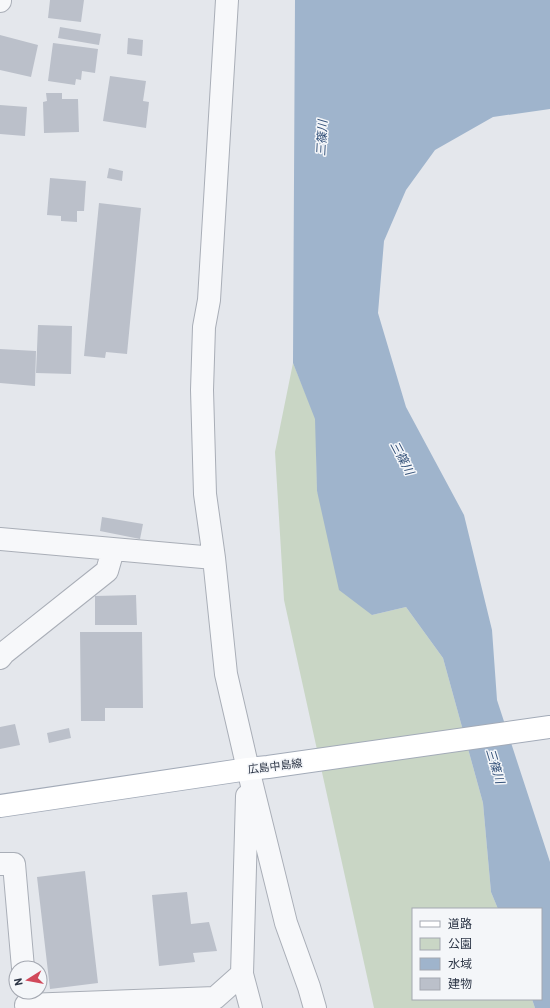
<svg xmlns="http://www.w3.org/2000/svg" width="550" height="1008" font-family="Barlow,'Noto Sans JP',sans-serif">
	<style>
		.green { fill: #c9d6c5 }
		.water { fill: #9fb4cc }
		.building { fill: #bbc0ca }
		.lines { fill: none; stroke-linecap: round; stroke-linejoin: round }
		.street-casing { stroke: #a9aeb7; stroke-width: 24 }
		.primary-casing { stroke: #a3abb8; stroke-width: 24 }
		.street { stroke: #f7f8fa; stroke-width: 22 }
		.primary { stroke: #fff; stroke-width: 22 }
		.labels { text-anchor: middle; stroke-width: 3; stroke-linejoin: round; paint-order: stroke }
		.street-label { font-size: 11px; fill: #2b3445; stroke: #f4f6f9 }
		.water-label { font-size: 12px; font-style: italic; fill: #34527a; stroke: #f4f6f9 }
	</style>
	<rect width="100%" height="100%" fill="#e4e7ec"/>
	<path class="green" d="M293,363L316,419L317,491L372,615L406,607L443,658L483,803L491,892L498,909H413V999H532L535,1008H374L284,600L275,452Z"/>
	<path class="water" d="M295,0H550V109L493,117L435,150L406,190L384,241L378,313L406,407L464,515L492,630L497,700L550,862V1008H535L532,999H541V909H498L491,892L483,803L443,658L406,607L372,615L339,590L317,491L315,419L293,363Z"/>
	<path class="building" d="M50,0H84L81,22L48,18Z
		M60,27L101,34L99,45L58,38Z
		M0,35L38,45L31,77L0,70Z
		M128,38L143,40L142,56L127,54Z
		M53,43L98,49L95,73L82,71L81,80L76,79L75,85L48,81Z
		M110,76L146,81L143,101L149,102L146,128L103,121Z
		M46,93H62V99H78L79,132L44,133L43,102L47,101Z
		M0,105L27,107L25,136L0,134Z
		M109,168L123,171L122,181L107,178Z
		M50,178L86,181L84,211H77V222L61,221V216L47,215Z
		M99,203L141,208L127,354L106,352L105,358L84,356Z
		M38,325L72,326L71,374L36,373Z
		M0,349L36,351L35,386L0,383Z
		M102,517L143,524L140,539L100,531Z
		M136,595L137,625H95V596Z
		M80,632H142L143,708H105V721H81Z
		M15,724L20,745L0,749V727Z
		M69,728L71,738L49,743L47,733Z
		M85,871L98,983L50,989L37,877Z
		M187,892L191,924L209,922L217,951L193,953L195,962L159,966L152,895Z"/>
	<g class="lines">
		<g class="street-casing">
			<path id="street" d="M227,0L209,300L204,327L202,390L205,494L214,558L226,674L248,769L286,923L309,987L315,1008
				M0,1V0
				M0,539L214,558
				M0,658L4,653L107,571L113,550
				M0,864H14L23,968
				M242,974L251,1008
				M26,1005L215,998L242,974L247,796"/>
		</g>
		<g class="primary-casing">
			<path id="primary" d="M0,806L248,769L268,767L550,727"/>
		</g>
		<use href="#street" class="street"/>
		<use href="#primary" class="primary"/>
	</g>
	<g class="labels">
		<g class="street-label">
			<text transform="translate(275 766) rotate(-7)" y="4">広島中島線</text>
		</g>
		<g class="water-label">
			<text transform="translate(322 138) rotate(-87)" y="4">三篠川</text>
			<text transform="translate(402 458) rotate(62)" y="4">三篠川</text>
			<text transform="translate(495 766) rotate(73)" y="4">三篠川</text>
		</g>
	</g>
	<rect x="412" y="908" width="130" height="92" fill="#f4f6f9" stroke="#a4a8b1"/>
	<rect x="420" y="921" width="20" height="6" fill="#ffffff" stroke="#a4a8b1"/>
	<text x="448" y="928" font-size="12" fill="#2b3445">道路</text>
	<rect x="420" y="938" width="20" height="12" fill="#c9d6c5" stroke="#a4a8b1"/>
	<text x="448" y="948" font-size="12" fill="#2b3445">公園</text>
	<rect x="420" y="958" width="20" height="12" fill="#9fb4cc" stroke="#a4a8b1"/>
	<text x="448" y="968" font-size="12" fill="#2b3445">水域</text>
	<rect x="420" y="978" width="20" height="12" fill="#bbc0ca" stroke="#a4a8b1"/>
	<text x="448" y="988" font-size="12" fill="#2b3445">建物</text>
	<g transform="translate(28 980) rotate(259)"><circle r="19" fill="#f4f6f9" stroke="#a4a8b1"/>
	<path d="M0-3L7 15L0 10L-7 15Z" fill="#d1495b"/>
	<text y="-6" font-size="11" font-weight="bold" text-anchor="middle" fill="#2b3445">N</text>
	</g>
</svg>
